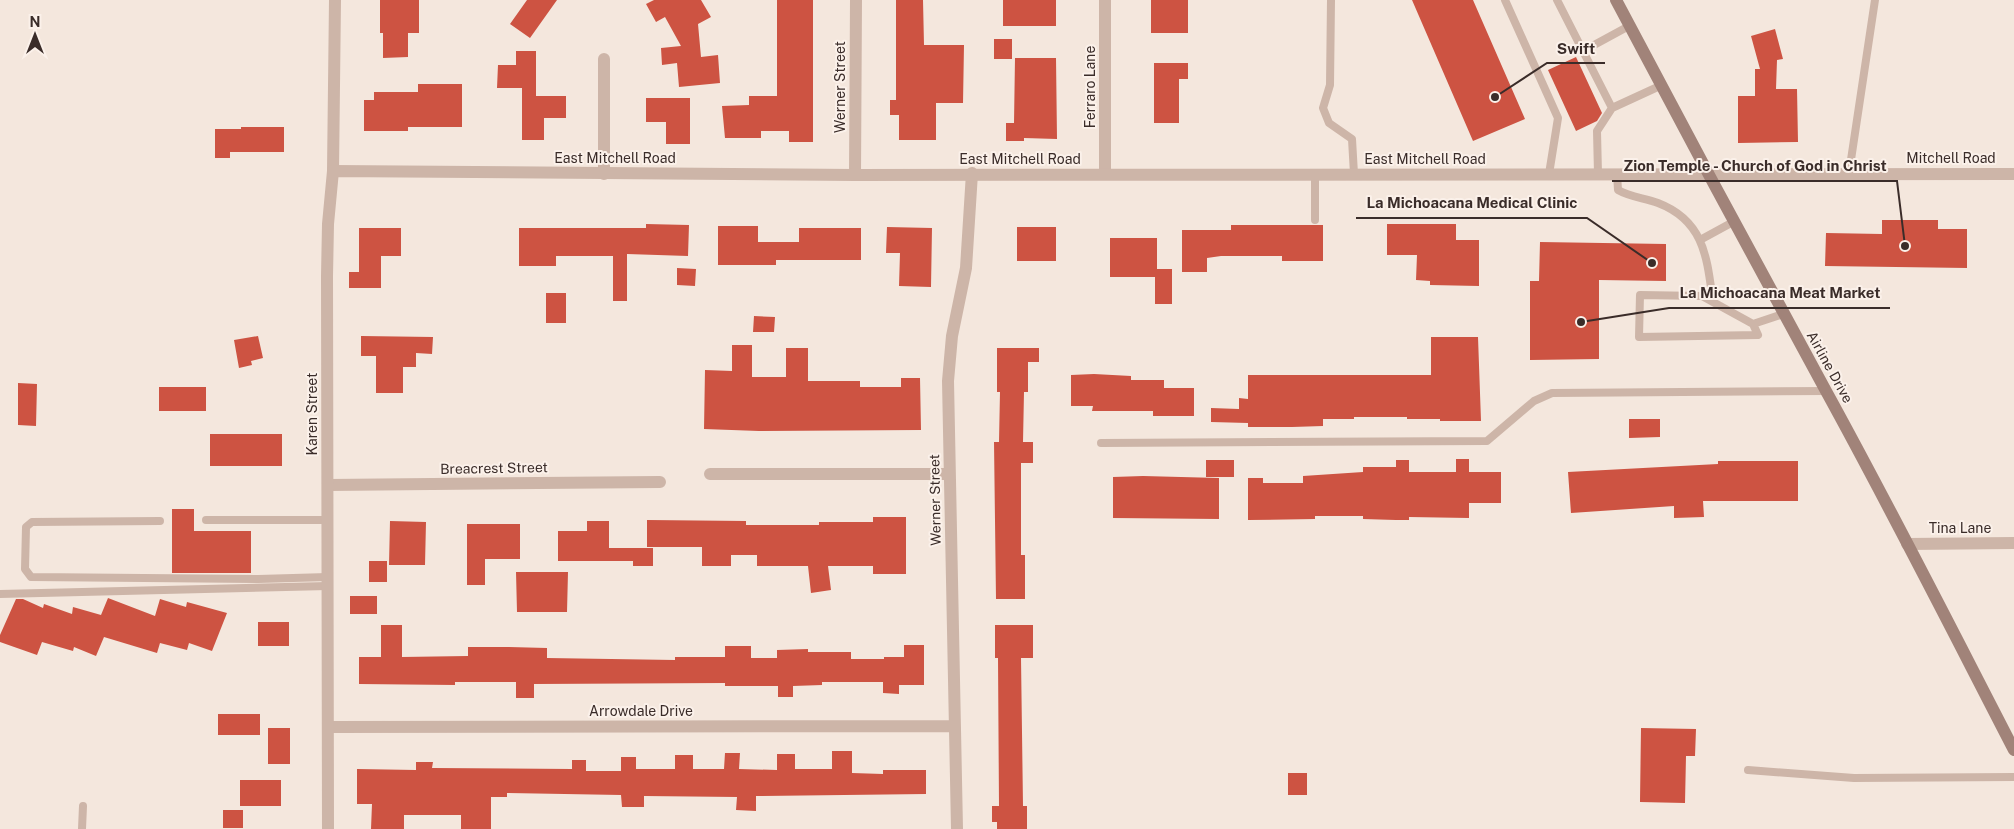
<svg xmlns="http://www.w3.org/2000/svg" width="2014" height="829" font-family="'Public Sans',sans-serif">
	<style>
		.building { fill: #cd5342 }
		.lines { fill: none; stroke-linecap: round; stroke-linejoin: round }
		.service { stroke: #cdb5a8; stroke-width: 8 }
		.minor { stroke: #cdb5a8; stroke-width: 12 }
		.tertiary { stroke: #cdb5a8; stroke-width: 12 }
		.secondary { stroke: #a18379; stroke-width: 12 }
		.labels { text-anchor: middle; stroke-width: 4; stroke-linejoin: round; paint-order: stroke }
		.street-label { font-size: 14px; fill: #3a2c29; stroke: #fbf1ea }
		.leader { fill: none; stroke: #3a2c29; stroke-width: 2 }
		.callout-dot { fill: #3a2c29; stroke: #fbf1ea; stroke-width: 2 }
		.callout-label { font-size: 15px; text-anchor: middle; font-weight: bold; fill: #3a2c29; stroke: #fbf1ea; stroke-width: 4; stroke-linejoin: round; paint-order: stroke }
	</style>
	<rect width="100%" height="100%" fill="#f4e7dd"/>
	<path class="building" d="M380,0H419V33H408V57L383,58V33H380Z
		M527,0H557L530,38L510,24Z
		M654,0H701L711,17L698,24L701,57L718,55L720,83L679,87L677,63L662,65L661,48L681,46L665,17L656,22L646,4Z
		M777,0H813V142H789V131H761V138H725L722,106L749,105V96H777Z
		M896,0H923L924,45H964L963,103H936V140H899V115H890V100H896Z
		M1003,0H1056V26H1003Z
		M1151,0H1188V33H1151Z
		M1412,0H1473L1525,119L1473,141Z
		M1775,29L1783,59L1777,60L1776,89H1797L1798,142L1738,143V96H1755V69H1760L1751,36Z
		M994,39H1012V59H994Z
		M516,51H536V96H566V118H544V140H522V88H497L498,65H516Z
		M1576,57L1602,113L1597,121L1576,131L1548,70Z
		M1015,58H1056L1057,139L1024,138V141H1006V123H1014Z
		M1154,63H1188V79H1179V123H1154Z
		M418,84H462V127H408V131H364V100H374V92H418Z
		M646,98H690V144H666V122H646Z
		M241,127H284V152H230V158H215V129H241Z
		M1882,220H1938V229H1967V268L1825,266L1826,233L1882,234Z
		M646,224L689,225L688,256L627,254V301H613V256H556V266H519V228H646Z
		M1387,224H1456V240H1479V286L1430,285V281L1416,280L1417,255H1387Z
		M1231,225H1323V261H1282V256H1221L1207,258V272H1182V230H1231Z
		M718,226H758V242H799V228H861V260H776V265H718Z
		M887,227L932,228L931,287L899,286L900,253H886Z
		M1017,227H1056V261H1017Z
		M359,228H401V256H381V288H349V272H359Z
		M1110,238H1157V269H1172V304H1155V277H1110Z
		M1540,242L1666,244V281L1599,280V359L1530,360V281H1539Z
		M677,268L696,269L695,286L677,285Z
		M546,293H566V323H546Z
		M754,316L775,317L774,332H753Z
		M258,336L263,358L251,361L252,365L239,368L234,340Z
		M361,336L433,337L432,354L416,353V367H403V393H376V356H361Z
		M1431,337H1478L1481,421H1440V419H1407V417H1354V419H1323V426L1292,427H1248V423L1211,422V408L1239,409V398L1248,399V375H1431Z
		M732,345H752V377H786V348H808V381H860V387H901V378H920L921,430L759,431L704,429L705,370L732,371Z
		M997,348H1039V362H1028V392H1024L1023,442H1033V463H1021V555H1025V599H996L994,442H999L1000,392H997Z
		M1094,374L1131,376V380H1164V388H1194V416H1153V411H1092L1093,406H1071V375Z
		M18,383L37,384L36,426L18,425Z
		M159,387H206V411H159Z
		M1629,419H1660V437L1629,438Z
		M210,434H282V466H210Z
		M1456,459H1469V472H1501V503H1469V518L1409,517V520H1396L1363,519V516H1315V519L1248,520V478H1263V483H1303V476L1363,472V467H1396V460H1409V472H1456Z
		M1206,460H1234V477H1206Z
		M1718,461H1798V501H1703L1704,517L1674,518V506L1571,513L1568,472L1718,464Z
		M1143,476L1219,478V519L1113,518V477Z
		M172,509H194V531H251V573H172Z
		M873,517H906V574H873V566H828L831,590L811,593L808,566H757V555H731V566H702V547H647V520L746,521V525H819V522H873Z
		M390,521L426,522L425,565H389Z
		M587,521H609V548H653V566H633V561H558V531H587Z
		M467,524H520V559H485V585H467Z
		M369,561H387V582H369Z
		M516,572H568L567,612H517Z
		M350,596H377V614H350Z
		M108,598L155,616L160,599L186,607L187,602L227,613L212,651L189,643L187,650L160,643L157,653L104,637L96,656L74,647L73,651L42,642L37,655L0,642V635L16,599H23L43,608L44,604L72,614L73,607L101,615Z
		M258,622H289V646H258Z
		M381,625H402V657L468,656V647H509L547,648V658L675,660V657H725V646H751V658H777V650L808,649V652H851V659H884V657H904V645H924V685H899V694L883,693V682H822V685L793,686V697H778V686H725V683L534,684V698H516V682H455V685L359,684V657H381Z
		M995,625H1033V658H1021L1023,806H1027V829H997V822H992V806H999L998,658H995Z
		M218,714H260V735H218Z
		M268,728H290V764H268Z
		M1641,728L1696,729L1695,756H1686L1685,803L1640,802Z
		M832,751H852V773L883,774V770H926V794L756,796V811L736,810L737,797L644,796V807H622L621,795L507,793V797H491V829H461V815H404V829H371L372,804H357V769L416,770V762H433L432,768L572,769V760H586V771H621V757H636V769H675V755H693V769H724L725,753H740L739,769L777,770V754H795V769H832Z
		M1288,773H1307V795H1288Z
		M240,780H281V806H240Z
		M223,810H243V828H223Z"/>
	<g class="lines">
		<path class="service" d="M1331,0L1330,85L1323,108L1329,123L1352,139L1354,174
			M1505,0L1558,118L1549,174
			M1557,0L1612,108L1662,85
			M1583,51L1629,26
			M1315,173V220
			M1849,173L1875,0
			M1598,174L1597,131L1612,108
			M1617,174L1618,190C1630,197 1645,198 1658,203C1705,221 1707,259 1713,302
			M1700,240L1733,222
			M1753,324L1758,335L1639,337L1640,295L1702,296L1753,324L1783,314
			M1101,443L1487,441L1534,401L1552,393L1827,391
			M206,520H328
			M160,521L32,522L26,527L25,569L31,577L258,579L328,577
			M0,594L328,586
			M1748,770L1854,778L2014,777
			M82,829L83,806"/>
		<path class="minor" d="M1105,0V174
			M604,59V174
			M333,171L335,0
			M855,175L856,0
			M710,474H949
			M328,485L660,482
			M1907,544L2014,543
			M328,727L955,726
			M957,829L948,381L952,336L966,268L972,173"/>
		<path class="tertiary" d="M328,829L327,276L328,224L333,171L855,175L2014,174"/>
		<path class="secondary" d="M1616,0C1685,131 1755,261 1826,391C1891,509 1952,630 2014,750"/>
	</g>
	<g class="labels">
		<g class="street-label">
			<text transform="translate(840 87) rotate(-90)" y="5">Werner Street</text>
			<text transform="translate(1090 87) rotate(-90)" y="5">Ferraro Lane</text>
			<text x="615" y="163">East Mitchell Road</text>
			<text x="1951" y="163">Mitchell Road</text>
			<text x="1020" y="164">East Mitchell Road</text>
			<text x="1425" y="164">East Mitchell Road</text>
			<text transform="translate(1830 367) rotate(61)" y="5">Airline Drive</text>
			<text transform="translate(312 414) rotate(-90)" y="5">Karen Street</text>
			<text transform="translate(494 468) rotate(-1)" y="5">Breacrest Street</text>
			<text transform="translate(935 500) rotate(-91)" y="5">Werner Street</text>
			<text x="1960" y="533">Tina Lane</text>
			<text x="641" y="716">Arrowdale Drive</text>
		</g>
	</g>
	<path class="leader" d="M1495 97L1547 63H1605M1905 246L1897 181H1612M1652 263L1587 218H1356M1581 322L1669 308H1890"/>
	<g class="callout-dot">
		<circle cx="1495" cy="97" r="5"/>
		<circle cx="1905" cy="246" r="5"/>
		<circle cx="1652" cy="263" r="5"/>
		<circle cx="1581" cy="322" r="5"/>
	</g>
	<g class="callout-label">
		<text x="1576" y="54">Swift</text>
		<text x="1755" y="171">Zion Temple - Church of God in Christ</text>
		<text x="1472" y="208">La Michoacana Medical Clinic</text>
		<text x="1780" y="298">La Michoacana Meat Market</text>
	</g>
	<g transform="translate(35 35)" stroke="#fbf1ea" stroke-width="4" paint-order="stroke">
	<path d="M0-4L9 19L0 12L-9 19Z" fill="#3a2c29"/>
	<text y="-8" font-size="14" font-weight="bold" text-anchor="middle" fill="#3a2c29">N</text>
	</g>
</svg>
